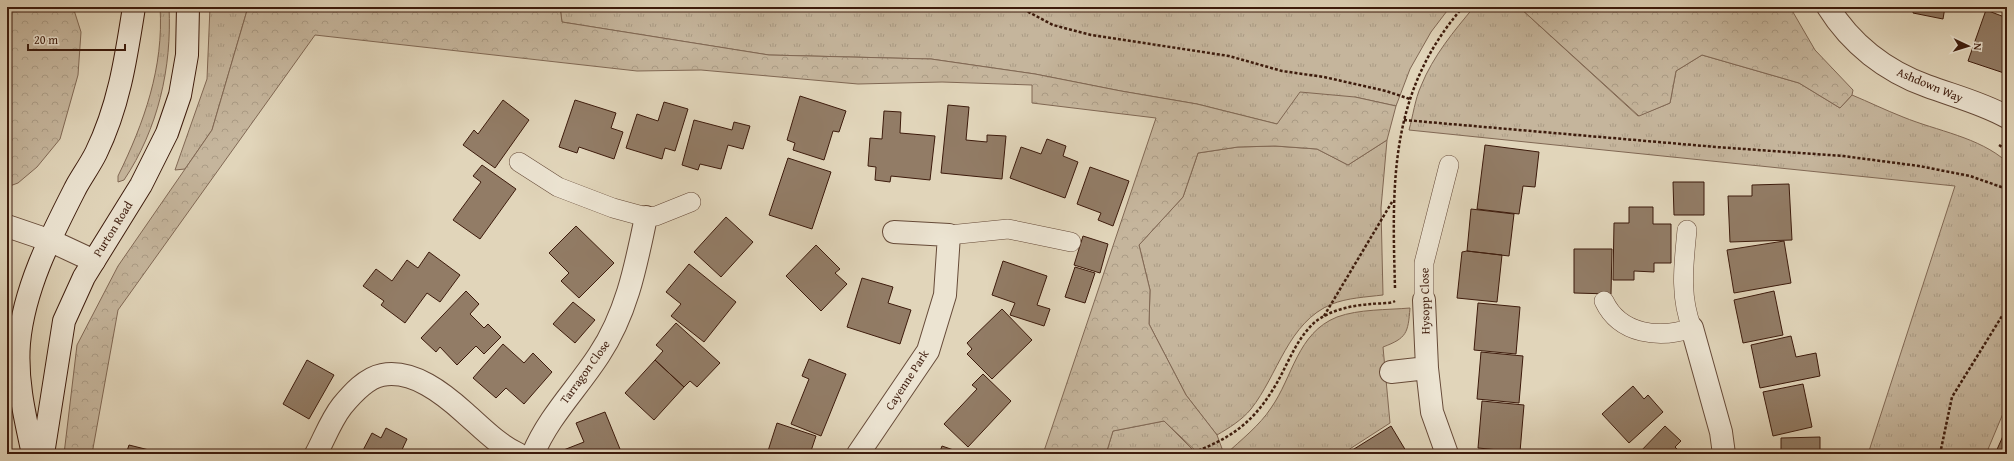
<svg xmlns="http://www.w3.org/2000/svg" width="2014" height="461" font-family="'Gentium Book Plus',serif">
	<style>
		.grass { fill: url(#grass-tufts); stroke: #816854 }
		.forest { fill: url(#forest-crowns); stroke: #816854 }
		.building { fill: #927c66; stroke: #3d1b0c }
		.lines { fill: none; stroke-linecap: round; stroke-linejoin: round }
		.lane-casing { stroke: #664a38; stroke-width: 20 }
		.street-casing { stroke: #664a38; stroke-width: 24 }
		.secondary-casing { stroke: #3d1b0c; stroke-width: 24 }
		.path { stroke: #3d1b0c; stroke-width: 2.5; stroke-dasharray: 3 2; stroke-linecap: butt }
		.lane { stroke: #ece4d2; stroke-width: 19 }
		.street { stroke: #ece4d2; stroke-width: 22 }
		.secondary { stroke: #ece4d2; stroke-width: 22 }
		.labels { text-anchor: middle; stroke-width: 3; stroke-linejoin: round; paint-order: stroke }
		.street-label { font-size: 12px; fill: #3d1b0c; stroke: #ece4d2 }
	</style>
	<defs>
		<pattern id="grass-tufts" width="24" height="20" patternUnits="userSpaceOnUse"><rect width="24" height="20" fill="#c5b59c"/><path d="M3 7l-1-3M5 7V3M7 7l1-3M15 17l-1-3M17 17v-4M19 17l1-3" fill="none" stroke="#aa9b85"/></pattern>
		<pattern id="forest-crowns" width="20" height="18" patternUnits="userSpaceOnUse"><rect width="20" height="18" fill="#c5b59c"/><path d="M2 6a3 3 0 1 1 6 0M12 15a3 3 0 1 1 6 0" fill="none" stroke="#aa9b85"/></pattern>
	</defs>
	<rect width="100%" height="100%" fill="#e1d5ba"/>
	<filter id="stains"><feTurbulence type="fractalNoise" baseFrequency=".005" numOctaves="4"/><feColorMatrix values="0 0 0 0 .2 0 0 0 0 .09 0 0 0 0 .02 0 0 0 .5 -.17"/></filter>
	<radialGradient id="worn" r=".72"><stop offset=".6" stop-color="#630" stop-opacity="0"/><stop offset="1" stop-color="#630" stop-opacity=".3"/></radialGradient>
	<path class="grass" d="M160,7H169C172,68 158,129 124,180L118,182V176C144,123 164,67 160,7Z
		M210,7H248L212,130L185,169L175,170L207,79Z
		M560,7H1450L1431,32L1410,69L1396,106L1355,97L1277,124L1197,104L1121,91L1035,74L931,59L769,55L562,22Z
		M1474,7H1519L1638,116L1670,103L1676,71L1702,55L1799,83L1840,108L1852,95C1869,102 1885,110 1903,117C1937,131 1979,137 2007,162V404L1986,454H1868L1955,186L1409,130C1413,116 1415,99 1421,86C1433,56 1454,31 1474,7Z
		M1387,140L1381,208L1383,295C1366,297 1347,298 1332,304C1288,322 1278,375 1251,409C1242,420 1229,428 1217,435L1186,395L1149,324L1150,290L1139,245L1183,197L1198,153L1238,147L1275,146L1317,149L1348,165Z
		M1410,308C1408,333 1407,338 1383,347L1390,423L1342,454H1226C1241,440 1260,425 1271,408C1293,377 1297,333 1337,317C1359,309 1387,310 1410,308Z
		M1164,421L1192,449L1176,454H1106L1113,431Z"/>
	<path class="forest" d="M7,7H73L81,32L78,75L60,139L37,167L18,183L7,187Z
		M248,7H560L562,22L769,55L931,59L1035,74L1121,91L1197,104L1277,124L1300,92L1355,97L1396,106L1387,140L1348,165L1317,149L1275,146L1238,147L1198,153L1183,197L1139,245L1150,290L1149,324L1186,395L1217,435L1224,454H1199L1164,421L1113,431L1106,454H1043L1156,118L1032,103V85L942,82L858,84L701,70L637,71L315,35L118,310L92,454H64L77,345L118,266L212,130Z
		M1519,7H1790L1815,50L1853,90L1852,95L1840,108L1799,83L1702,55L1676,71L1670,103L1639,116Z"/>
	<path class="building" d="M1914,7H1945L1943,19L1913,13Z
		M1986,10L2007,18V74L1968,61Z
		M800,96L846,111L839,132L833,131L824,160L793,150L795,143L787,140Z
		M503,100L529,120L495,168L463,145L474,130L478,134Z
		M575,100L616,113L611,128L623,132L614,159L579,147L577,153L559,147Z
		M664,102L688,109L675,151L665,148L662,159L626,148L637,114L658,121Z
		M948,105L969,107L966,140L987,142V135L1006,136L1002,179L941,173Z
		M884,111L901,112L900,133L935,136L930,180L891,176L890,182L875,180L876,167L868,166L870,138L882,139Z
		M694,120L732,130L734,122L750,126L743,149L728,145L721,169L700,164L698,170L682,165Z
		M1047,139L1066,146L1063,156L1078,162L1065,198L1010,178L1021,147L1041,154Z
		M1485,145L1539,152L1535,187L1523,186L1519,214L1477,209Z
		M788,158L831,172L812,229L769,215Z
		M482,165L516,189L480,239L453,220L481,182L473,176Z
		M1090,167L1129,181L1113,226L1098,220L1101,213L1077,204Z
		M1673,182H1704V215H1674Z
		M1789,184L1792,240L1730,242L1728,196H1752V185Z
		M1629,207H1653V224H1671V263H1654V272L1634,271V280H1613L1614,223H1629Z
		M1471,209L1514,214L1509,256L1467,251Z
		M726,217L753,242L721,277L694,252Z
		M576,226L614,263L579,298L561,281L569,273L549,253Z
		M1083,236L1108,244L1100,273L1074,265Z
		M1784,241L1791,283L1734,293L1727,250Z
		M816,245L840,269L835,273L847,284L821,311L786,276Z
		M1574,249H1612L1611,294L1574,293Z
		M1467,251L1502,255L1497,302L1457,298L1462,252Z
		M429,252L460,275L440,302L427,293L405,323L381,305L384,301L363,286L376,269L392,281L407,260L418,268Z
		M1003,261L1047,276L1037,305L1050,309L1044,326L1010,315L1015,303L992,295Z
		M689,264L736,302L704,342L671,316L681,304L666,292Z
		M1075,267L1095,273L1085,303L1065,297Z
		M862,278L893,287L888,303L911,310L900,344L847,327Z
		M466,291L479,304L470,314L484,328L488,324L501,337L484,354L476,346L457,365L440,347L436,352L421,338Z
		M1774,291L1783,335L1743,343L1734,300Z
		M573,302L595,320L575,343L553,324Z
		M1478,303L1520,307L1516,354L1474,350Z
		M1002,309L1032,340L992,379L967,354L972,349L967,343Z
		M676,323L720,363L697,387L690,381L684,387L655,360L663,351L656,345Z
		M1791,336L1796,357L1816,353L1820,376L1760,388L1751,345Z
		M503,344L524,363L533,353L552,372L524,404L506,388L496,398L473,378Z
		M1481,352L1523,356L1519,403L1477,399Z
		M809,359L846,374L821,436L791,424L809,379L802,376Z
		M307,360L334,375L309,419L283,404Z
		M655,360L684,387L654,420L625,393Z
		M983,374L1011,401L968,447L944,424L977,389L972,385Z
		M1803,384L1812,427L1773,436L1763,392Z
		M1633,386L1644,399L1648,395L1663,412L1629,443L1602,414Z
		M1482,401L1524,405L1520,452L1478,448Z
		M605,412L622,454H562L561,451L584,442L576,423Z
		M777,423L816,436L810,454H767Z
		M1391,426L1406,451L1402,454H1346Z
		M1665,426L1681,441L1675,447L1682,454H1638Z
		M2007,427V454H1995Z
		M386,428L407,439L400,454H361L372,433L381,438Z
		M1820,437V454H1781V438Z
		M129,445L161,453V454H126Z
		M942,446L965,454H939Z"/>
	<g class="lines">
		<g class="lane-casing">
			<path id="lane" d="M519,162L558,187L613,208L646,217L656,216L691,202
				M949,235L1008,229L1071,242
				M1424,300V263L1449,165
				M1604,301C1620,335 1660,339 1692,328C1679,296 1684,262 1687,230"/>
		</g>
		<g class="street-casing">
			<path id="street" d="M1828,7C1851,44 1886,71 1927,86C1954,96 1982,103 2007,117
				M7,226L51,241L94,261
				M1424,300L1427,368L1432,412L1447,454
				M1692,328L1721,432L1724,454
				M1391,372L1427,368
				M316,454C324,439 331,420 342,406C352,394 366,378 382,375C413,369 444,394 465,413C482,428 497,444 518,454
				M533,454C549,416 577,389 599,355C627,313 636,265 646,217
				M858,454L928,351L945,295L949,235L894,232"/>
		</g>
		<g class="secondary-casing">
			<path id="secondary" d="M33,454C25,417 16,381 19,343C24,288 51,236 76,187C82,176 90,165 96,153C119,106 126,58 134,7
				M43,454L64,321L84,277L141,185L167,133L180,95L187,55L188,7"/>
		</g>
		<path class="path" d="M1019,7L1053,25L1091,35L1229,56L1282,71L1324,77L1386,91L1410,99
			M1404,120L1716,147L1843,156L1919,166L1970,176L2007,189
			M1999,145L2007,150
			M1395,288C1392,182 1389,92 1463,7
			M1324,316L1392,202
			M1189,454C1227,440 1250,426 1272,391C1287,368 1294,341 1315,322C1330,310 1353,305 1372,304C1379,303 1390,304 1395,301
			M1940,454L1952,397L2007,308"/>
		<use href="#lane" class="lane"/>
		<use href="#street" class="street"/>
		<use href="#secondary" class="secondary"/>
	</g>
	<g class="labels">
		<g class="street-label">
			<text transform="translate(1930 85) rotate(23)" y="4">Ashdown Way</text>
			<text transform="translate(113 229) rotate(-58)" y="4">Purton Road</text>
			<text transform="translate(1425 301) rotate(-91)" y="4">Hysopp Close</text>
			<text transform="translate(585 372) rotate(-54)" y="4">Tarragon Close</text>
			<text transform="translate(907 380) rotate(-57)" y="4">Cayenne Park</text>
		</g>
	</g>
	<rect width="2014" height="461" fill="none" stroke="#e1d5ba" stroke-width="24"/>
	<rect x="8" y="8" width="1998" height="445" fill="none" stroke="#3d1b0c" stroke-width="2"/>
	<rect x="12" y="12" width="1990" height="437" fill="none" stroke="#3d1b0c"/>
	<g transform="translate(1968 46) rotate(94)" stroke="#ece4d2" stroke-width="3" paint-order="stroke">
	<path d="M0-3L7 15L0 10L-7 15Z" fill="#3d1b0c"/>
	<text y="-6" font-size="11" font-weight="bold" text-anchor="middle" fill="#3d1b0c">N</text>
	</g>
	<path d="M28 44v6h97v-6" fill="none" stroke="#3d1b0c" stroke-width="2"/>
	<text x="34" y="44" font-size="12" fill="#3d1b0c" stroke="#ece4d2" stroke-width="3" paint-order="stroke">20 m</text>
	<rect width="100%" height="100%" filter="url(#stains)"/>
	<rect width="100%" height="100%" fill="url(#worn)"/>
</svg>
